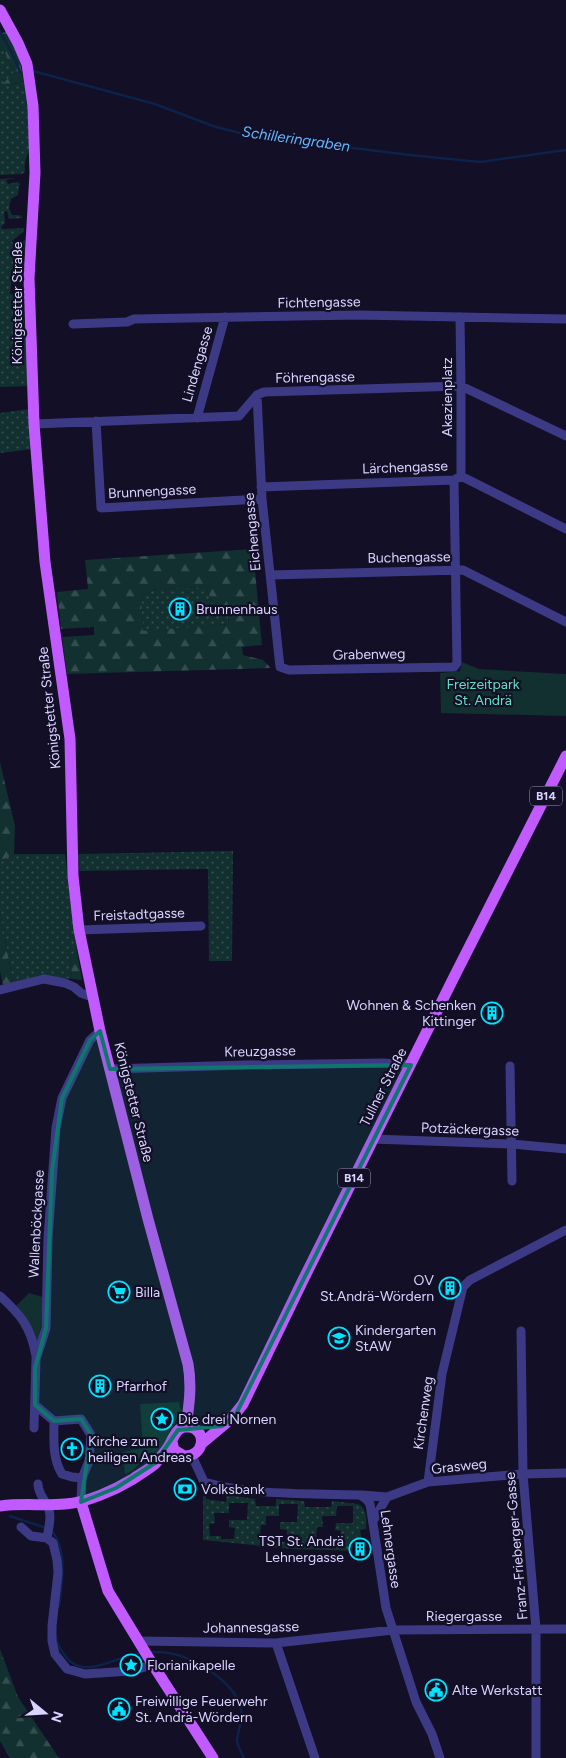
<svg xmlns="http://www.w3.org/2000/svg" width="566" height="1758" font-family="Figtree,sans-serif">
	<style>
		.grass { fill: url(#grass-dots); fill-rule: evenodd }
		.forest { fill: url(#forest-firs); fill-rule: evenodd }
		.park { fill: #12302f }
		.lines { fill: none; stroke-linecap: round; stroke-linejoin: round }
		.stream { stroke: #0c2248; stroke-width: 2.5 }
		.minor { stroke: #3d3a85; stroke-width: 9 }
		.major { stroke: #c25bff; stroke-width: 11 }
		.marked { fill: #0f766e; fill-opacity: 0.2; stroke: #0f766e; stroke-width: 4; stroke-linejoin: round }
		.labels { text-anchor: middle; stroke-width: 4.5; stroke-linejoin: round; paint-order: stroke }
		.shield { fill: #130f26; stroke: #9e99be; stroke-width: 1 }
		.shield-label { font-size: 12px; font-weight: bold; fill: #d9d4ff }
		.street-label { font-size: 14px; fill: #d9d4ff; stroke: #130f26 }
		.poi-label { font-size: 14px; fill: #d9d4ff; stroke: #130f26; text-anchor: start }
		.park-label { font-size: 14px; fill: #5fe0c0; stroke: #130f26 }
		.water-label { font-size: 15px; font-style: italic; fill: #62b6ff; stroke: #130f26 }
	</style>
	<defs>
		<pattern id="grass-dots" width="8" height="8" patternUnits="userSpaceOnUse" patternTransform="scale(1.25)"><rect width="8" height="8" fill="#12302f"/><path d="M2 2h.1M6 6h.1" fill="none" stroke="#344d4e" stroke-width="1.8" stroke-linecap="round"/></pattern>
		<pattern id="forest-firs" width="22" height="20" patternUnits="userSpaceOnUse" patternTransform="scale(1.25)"><rect width="22" height="20" fill="#12302f"/><path d="M5 1l3.5 6h-7zM16 11l3.5 6h-7z" fill="#344d4e"/></pattern>
	</defs>
	<rect width="100%" height="100%" fill="#130f26"/>
	<path class="grass" d="M0,42L14,72L4,84L24,83L28,104L29,149C27,159 24,159 25,172L22,174L0,175Z
		M16,178L6,180L8,184L18,182L20,184L19,186L18,195L11,199L9,208L12,215H20L23,218L9,219L7,211L4,212L5,223L1,227L2,229L24,228V231L12,241L15,249L25,240L23,273L12,274L10,294L22,295L29,386L0,387V179Z
		M30,409L32,449L0,453V413Z
		M206,587L217,614L228,613L229,624L143,632L141,596L157,589Z
		M233,851L232,961H209L208,869L79,871L78,854Z
		M14,854H65L77,952L70,957L72,979L44,976L13,983L0,911V862Z
		M206,1492V1499L226,1502L227,1495L255,1499L256,1506H276V1499L304,1501L305,1507H331L332,1501L358,1504C367,1508 367,1520 366,1529L360,1530L363,1547H357V1551L292,1549L203,1540V1497ZM229,1503H248L247,1520H229V1527L235,1528L234,1539H221V1536H210L209,1524L215,1523L214,1513H229ZM279,1504H298L297,1522H280V1529L287,1530V1542H271V1539L260,1538L261,1525H266V1516H279ZM337,1506H353V1523H336L335,1530L341,1531V1543L328,1542L327,1539H316L317,1527H323L322,1516H336Z"/>
	<path class="forest" d="M7,32L19,57L24,83L3,84L14,72L0,42V33Z
		M253,549L262,645L242,647L243,655L263,660L271,668L67,674L62,637L94,635V627L61,629L57,592L88,589L85,560ZM206,587L217,614L228,613L229,624L143,631L141,596L157,589Z
		M0,762L15,826L14,854L0,862Z
		M0,911L13,983L3,986L0,971Z
		M77,952L82,980L72,979L70,957Z
		M0,1649L18,1697L59,1758H10L0,1741Z"/>
	<path class="park" d="M462,662L479,669L566,674V716L441,713L440,673L460,671Z
		M29,1293L43,1297L41,1327L36,1349L29,1325L16,1306Z
		M179,1402L180,1408L182,1411L170,1428L167,1440L160,1451L145,1458L133,1470L125,1474L123,1452L143,1448L140,1404Z"/>
	<g class="lines">
		<path class="stream" d="M0,31L15,59L20,72
			M33,71L155,104L213,126L247,135L410,155L480,162L566,150
			M10,1516L46,1528
			M51,1530C68,1548 62,1584 59,1606
			M56,1637C57,1645 62,1652 67,1658C86,1681 119,1654 142,1653
			M150,1652C156,1652 163,1652 169,1653C194,1657 237,1683 241,1710C243,1721 238,1730 237,1740C237,1746 242,1753 244,1758"/>
		<path class="minor" d="M460,317L461,386V476
			M73,324L127,322L134,319L359,315L566,319
			M257,395L262,499L280,667L289,670L454,667L457,663L454,480
			M197,418L225,317
			M96,421L101,508L262,499
			M34,424L239,416L257,395L264,392L461,386L566,436
			M261,487L454,480L461,476L566,529
			M270,575L463,570L566,622
			M79,930L201,926
			M0,990L44,979L65,983L74,987L81,993L92,997
			M510,1066L512,1181
			M110,1069L246,1065L383,1063L411,1065
			M373,1139L512,1144L566,1149
			M0,1296C21,1315 31,1327 36,1356
			M521,1331L523,1474L536,1629V1758
			M35,1405L54,1421L81,1419L91,1435L89,1461L82,1478L81,1502
			M54,1421C54,1439 52,1458 62,1474L72,1477L82,1478
			M34,1428L36,1359L46,1328L48,1238L56,1128L62,1098L90,1040L100,1031
			M192,1456L204,1482C255,1496 308,1493 360,1495L366,1499L370,1504L386,1608L416,1702L432,1734L440,1758
			M428,1482L442,1374L463,1287L470,1280L566,1230
			M38,1484C38,1495 46,1500 49,1510C52,1519 48,1529 47,1538
			M362,1495L387,1497L428,1482L523,1474L566,1473
			M373,1521L387,1497
			M21,1527L31,1536L47,1538L53,1543L57,1560L58,1573L52,1626V1641L55,1654L67,1669L85,1674L130,1671L153,1665
			M139,1641L276,1643L393,1630L566,1629
			M276,1643L315,1758"/>
		<path class="major" d="M0,10L18,43L27,64L33,106L35,173L29,278L34,424L45,562L70,739L73,876L79,930L100,1031L148,1219L188,1364C192,1386 189,1406 186,1427
			M201,1444L231,1419L243,1404L303,1280L453,979L566,756
			M81,1502L108,1591L153,1665L213,1758
			M0,1506C22,1503 43,1506 65,1504C86,1503 115,1490 133,1479C140,1474 149,1469 155,1464C160,1458 168,1449 171,1442C175,1434 178,1425 190,1427C208,1431 204,1457 184,1456L174,1450L172,1442"/>
	</g>
	<path class="marked" d="M100,1031L110,1069L411,1065L236,1414L222,1426L178,1430L155,1463L116,1488L81,1502L91,1435L81,1419L54,1421L35,1405V1368L46,1328L52,1171L62,1098L90,1040Z"/>
	<defs>
		<g id="building-ring" transform="scale(1.125)"><circle r="9.5" fill="#130f26" stroke="#00e5ff" stroke-width="1.5"/><path d="M-4-6H4V6H1V3H-1V6H-4ZM-2.5-4.3h1.7v1.8h-1.7ZM.8-4.3h1.7v1.8H.8ZM-2.5-1h1.7V.8h-1.7ZM.8-1h1.7V.8H.8Z" fill="#00e5ff"/></g>
		<g id="supermarket-ring" transform="scale(1.125)"><circle r="9.5" fill="#130f26" stroke="#00e5ff" stroke-width="1.5"/><path d="M-6-5.5h2.5l.6 2H6L4.5 2H-2.5L-4.4-4H-6ZM-1.5 3.2a1.3 1.3 0 1 0 .1 0ZM3 3.2a1.3 1.3 0 1 0 .1 0Z" fill="#00e5ff"/></g>
		<g id="school-ring" transform="scale(1.125)"><circle r="9.5" fill="#130f26" stroke="#00e5ff" stroke-width="1.5"/><path d="M0-5L7-2L0 1L-7-2ZM-4 1L0 2.5L4 1V4Q0 6-4 4Z" fill="#00e5ff"/></g>
		<g id="sight-ring" transform="scale(1.125)"><circle r="9.5" fill="#130f26" stroke="#00e5ff" stroke-width="1.5"/><path d="M0-6L1.8-2.2L6-1.7L2.9 1.2L3.7 5.4L0 3.3L-3.7 5.4L-2.9 1.2L-6-1.7L-1.8-2.2Z" fill="#00e5ff"/></g>
		<g id="church-ring" transform="scale(1.125)"><circle r="9.5" fill="#130f26" stroke="#00e5ff" stroke-width="1.5"/><path d="M-1.2-6h2.4v3.5h3.3v2.4h-3.3V6h-2.4V-.1h-3.3v-2.4h3.3Z" fill="#00e5ff"/></g>
		<g id="bank-ring" transform="scale(1.125)"><circle r="9.5" fill="#130f26" stroke="#00e5ff" stroke-width="1.5"/><path d="M-6-4H6V4H-6ZM0-2.3a2.3 2.3 0 1 0 0 4.6a2.3 2.3 0 1 0 0-4.6Z" fill="#00e5ff"/></g>
		<g id="civic-ring" transform="scale(1.125)"><circle r="9.5" fill="#130f26" stroke="#00e5ff" stroke-width="1.5"/><path d="M-.6-6.5H3V-4.5H.6V-3L4-1V1h2V6H-6V1h2V-1L-.6-3ZM-1.2 2.5V6h2.4V2.5Z" fill="#00e5ff"/></g>
	</defs>
	<g fill-rule="evenodd">
		<use href="#building-ring" x="180" y="609"/>
		<use href="#building-ring" x="492" y="1013"/>
		<use href="#building-ring" x="450" y="1288"/>
		<use href="#supermarket-ring" x="119" y="1292"/>
		<use href="#school-ring" x="339" y="1338"/>
		<use href="#building-ring" x="100" y="1386"/>
		<use href="#sight-ring" x="162" y="1419"/>
		<use href="#church-ring" x="72" y="1449"/>
		<use href="#bank-ring" x="185" y="1489"/>
		<use href="#building-ring" x="360" y="1549"/>
		<use href="#sight-ring" x="131" y="1665"/>
		<use href="#civic-ring" x="436" y="1690"/>
		<use href="#civic-ring" x="119" y="1709"/>
	</g>
	<g class="labels">
		<g class="shield">
			<rect x="530" y="786.5" width="32" height="19" rx="4"/>
			<rect x="338" y="1168.5" width="32" height="19" rx="4"/>
		</g>
		<g class="shield-label">
			<text x="546" y="800">B14</text>
			<text x="354" y="1182">B14</text>
		</g>
		<g class="street-label">
			<text transform="translate(319 302) rotate(-1)" y="5">Fichtengasse</text>
			<text transform="translate(17 303) rotate(-90)" y="5">Königstetter Straße</text>
			<text transform="translate(197 364) rotate(-74)" y="5">Lindengasse</text>
			<text transform="translate(315 377) rotate(-1)" y="5">Föhrengasse</text>
			<text transform="translate(447 397) rotate(-90)" y="5">Akazienplatz</text>
			<text transform="translate(405 467) rotate(-2)" y="5">Lärchengasse</text>
			<text transform="translate(152 491) rotate(-3)" y="5">Brunnengasse</text>
			<text transform="translate(252 532) rotate(-95)" y="5">Eichengasse</text>
			<text transform="translate(409 557) rotate(-1)" y="5">Buchengasse</text>
			<text transform="translate(369 654) rotate(-1)" y="5">Grabenweg</text>
			<text transform="translate(49 708) rotate(-96)" y="5">Königstetter Straße</text>
			<text transform="translate(139 914) rotate(-2)" y="5">Freistadtgasse</text>
			<text transform="translate(260 1051) rotate(-1)" y="5">Kreuzgasse</text>
			<text transform="translate(383 1087) rotate(-63)" y="5">Tullner Straße</text>
			<text transform="translate(134 1102) rotate(76)" y="5">Königstetter Straße</text>
			<text transform="translate(470 1129) rotate(2)" y="5">Potzäckergasse</text>
			<text transform="translate(36 1224) rotate(-87)" y="5">Wallenböckgasse</text>
			<text transform="translate(423 1413) rotate(-82)" y="5">Kirchenweg</text>
			<text transform="translate(459 1466) rotate(-6)" y="5">Grasweg</text>
			<text transform="translate(516 1546) rotate(-95)" y="5">Franz-Frieberger-Gasse</text>
			<text transform="translate(391 1549) rotate(82)" y="5">Lehnergasse</text>
			<text x="464" y="1621">Riegergasse</text>
			<text transform="translate(251 1627) rotate(-1)" y="5">Johannesgasse</text>
		</g>
		<g class="poi-label">
			<text x="196" y="614">Brunnenhaus</text>
			<text x="476" y="1010" text-anchor="end">Wohnen &amp; Schenken<tspan x="476" dy="16">Kittinger</tspan></text>
			<text x="434" y="1285" text-anchor="end">OV<tspan x="434" dy="16">St.Andrä-Wördern</tspan></text>
			<text x="135" y="1297">Billa</text>
			<text x="355" y="1335">Kindergarten<tspan x="355" dy="16">StAW</tspan></text>
			<text x="116" y="1391">Pfarrhof</text>
			<text x="178" y="1424">Die drei Nornen</text>
			<text x="88" y="1446">Kirche zum<tspan x="88" dy="16">heiligen Andreas</tspan></text>
			<text x="201" y="1494">Volksbank</text>
			<text x="344" y="1546" text-anchor="end">TST St. Andrä<tspan x="344" dy="16">Lehnergasse</tspan></text>
			<text x="147" y="1670">Florianikapelle</text>
			<text x="452" y="1695">Alte Werkstatt</text>
			<text x="135" y="1706">Freiwillige Feuerwehr<tspan x="135" dy="16">St. Andrä-Wördern</tspan></text>
		</g>
		<g class="park-label">
			<text x="483" y="689">Freizeitpark<tspan x="483" dy="16">St. Andrä</tspan></text>
		</g>
		<g class="water-label">
			<text transform="translate(296 139) rotate(8)" y="5">Schilleringraben</text>
		</g>
	</g>
	<g transform="translate(45 1713) rotate(108)" stroke="#130f26" stroke-width="4" paint-order="stroke">
	<path d="M0-4L9 19L0 12L-9 19Z" fill="#d9d4ff"/>
	<text y="-8" font-size="14" font-weight="bold" text-anchor="middle" fill="#d9d4ff">N</text>
	</g>
</svg>
